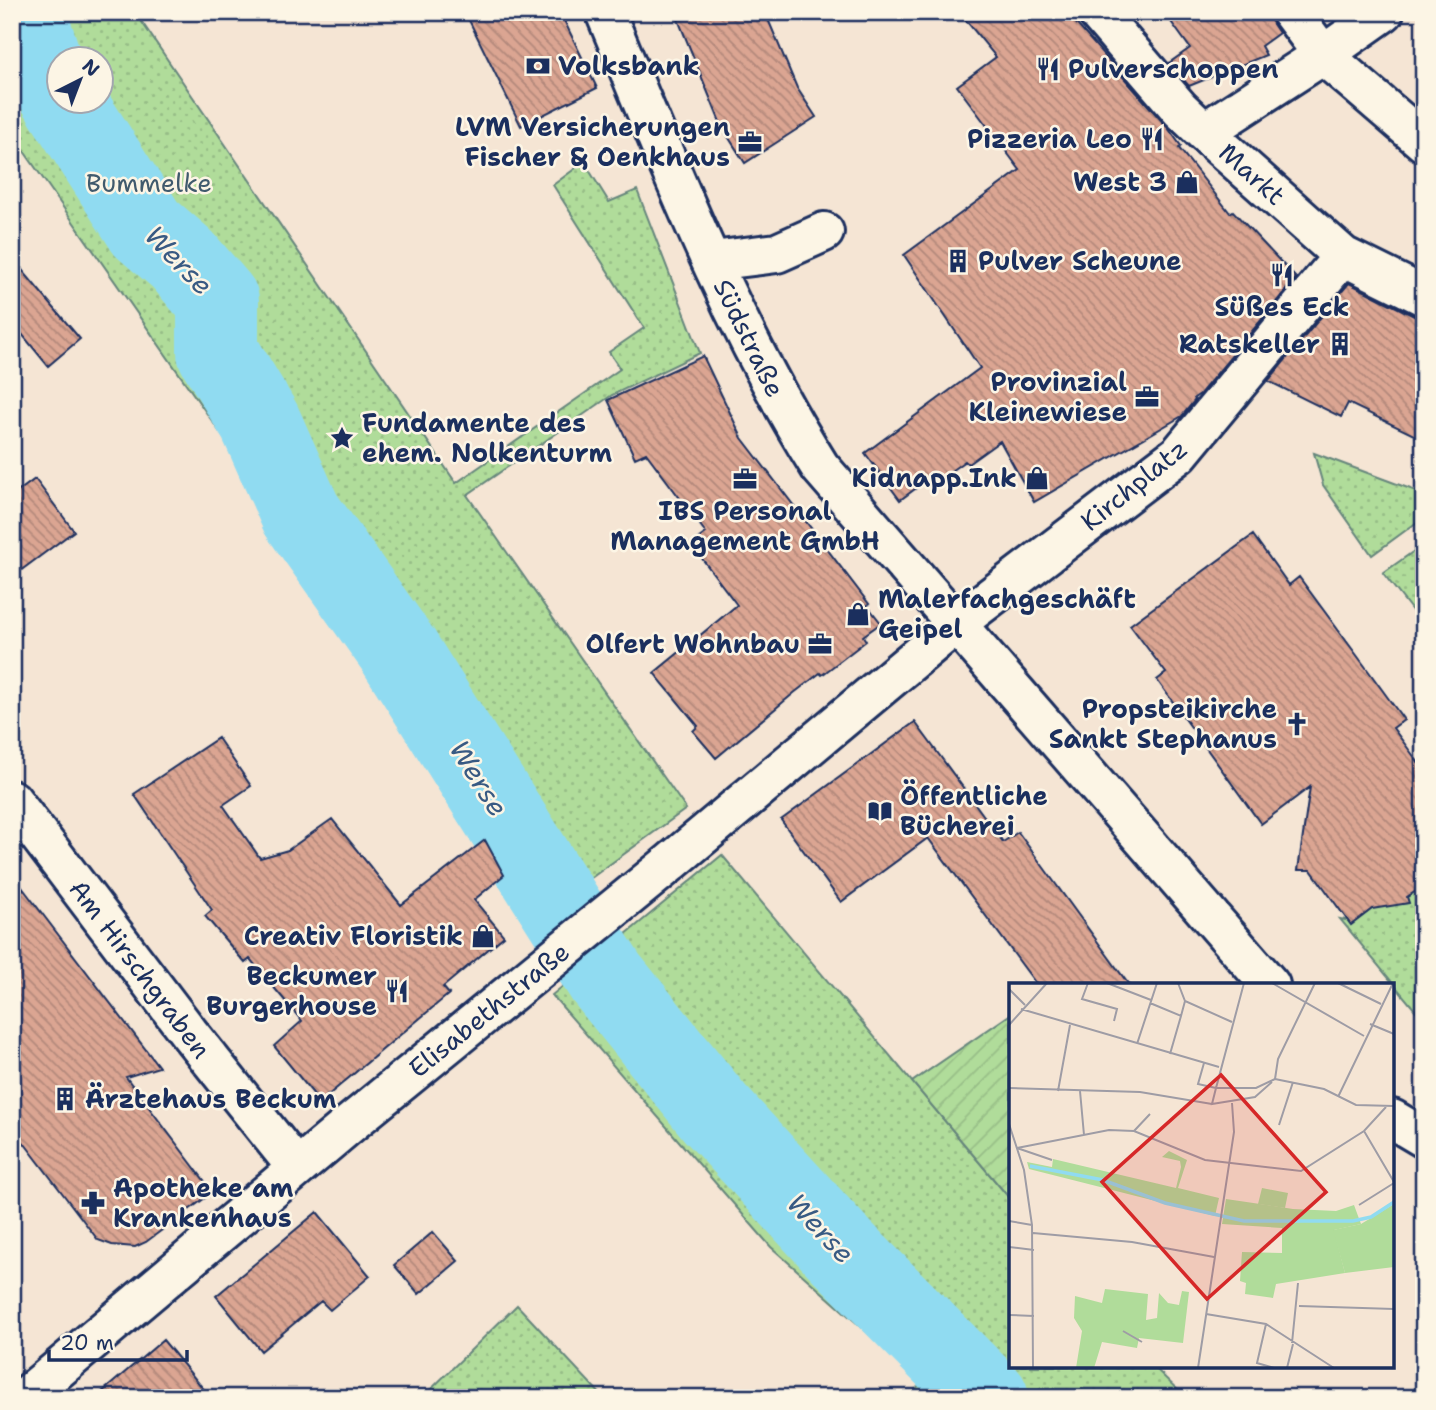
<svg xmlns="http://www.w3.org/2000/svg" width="1436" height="1410" font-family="'Shantell Sans',sans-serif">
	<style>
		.grass { fill: url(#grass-dots); stroke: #66867c; stroke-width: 2; fill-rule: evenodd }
		.garden { fill: url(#garden-furrows); stroke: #66867c; stroke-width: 2 }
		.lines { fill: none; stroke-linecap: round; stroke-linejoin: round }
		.river { stroke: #90dbf1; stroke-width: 82 }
		.building { fill: url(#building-back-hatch); stroke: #1b2f5e; stroke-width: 2 }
		.minor-casing { stroke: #1b2f5e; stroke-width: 44 }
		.minor { stroke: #fcf5e5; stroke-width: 38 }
		.labels { text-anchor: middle; stroke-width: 5; stroke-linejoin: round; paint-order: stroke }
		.poi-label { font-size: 26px; font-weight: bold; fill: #1b2f5e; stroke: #fcf5e5; text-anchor: end }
		.street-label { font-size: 26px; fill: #1b2f5e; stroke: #fcf5e5 }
		.park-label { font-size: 26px; fill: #405a6d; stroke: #fcf5e5 }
		.water-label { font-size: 28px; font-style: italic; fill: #385a83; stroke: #fcf5e5 }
		.inset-river { fill: none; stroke: #90dbf1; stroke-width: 3.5 }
		.inset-road { fill: none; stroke: #9e9ca5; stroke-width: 2 }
		.view { fill: #d62828; fill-opacity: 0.15; stroke: #d62828; stroke-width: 3.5 }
		.inset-edge { fill: none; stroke: #1b2f5e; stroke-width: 3.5 }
	</style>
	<defs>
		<pattern id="grass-dots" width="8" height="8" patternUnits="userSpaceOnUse" patternTransform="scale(1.75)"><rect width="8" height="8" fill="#b0dc9a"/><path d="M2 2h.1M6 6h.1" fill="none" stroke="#97bd87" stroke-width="1.8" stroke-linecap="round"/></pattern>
		<pattern id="garden-furrows" width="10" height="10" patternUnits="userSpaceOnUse" patternTransform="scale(1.75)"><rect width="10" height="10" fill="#b0dc9a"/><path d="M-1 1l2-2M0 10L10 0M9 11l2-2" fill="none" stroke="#97bd87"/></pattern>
		<pattern id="building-back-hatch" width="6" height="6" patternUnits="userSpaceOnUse" patternTransform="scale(1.75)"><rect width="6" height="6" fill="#dba592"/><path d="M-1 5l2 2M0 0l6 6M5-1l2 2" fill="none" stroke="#b1877a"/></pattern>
	</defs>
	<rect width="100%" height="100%" fill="#f5e5d4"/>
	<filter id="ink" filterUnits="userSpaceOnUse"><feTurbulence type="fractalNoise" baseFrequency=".0143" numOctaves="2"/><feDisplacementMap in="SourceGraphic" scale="14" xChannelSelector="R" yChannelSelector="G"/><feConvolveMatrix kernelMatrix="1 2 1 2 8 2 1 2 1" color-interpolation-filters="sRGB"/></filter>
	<g filter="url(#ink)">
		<path class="grass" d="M12,12H135L456,483L620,369L609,352L644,328L553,185L584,162L609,202L637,190L700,353L612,395L467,495L686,809L551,907L12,134ZM60,60H102V102H60Z
			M1314,453L1424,494V517L1372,555L1323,485Z
			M1424,544V626L1383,573Z
			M722,855L1011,1200V1366H1153L1186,1398H909L922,1381L771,1247L552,995Z
			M1424,886V1021L1340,919L1346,920L1347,912L1357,920L1376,906L1408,903L1407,897Z
			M517,1305L604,1398H422Z"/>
		<path class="garden" d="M1011,1014V1200L912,1082Z"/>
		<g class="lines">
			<path class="river" d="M25,12L42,65L60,93
				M65,102L146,228L182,259L218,301V352L260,422L301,514L398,650L606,978L715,1113L836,1245L988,1398"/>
		</g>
		<path class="building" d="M465,12H560L597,88L521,126Z
			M675,12H765L797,88L816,117L745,163L722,127Z
			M959,12H1066L1168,128L1181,146L1179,148L1230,213L1233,211L1296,278L1200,394L1194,398L1195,400L1182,416L1034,502L1000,441L968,464L965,461L934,483L930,478L900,500L865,453L980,368L904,255L1020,170L957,86L996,57Z
			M1164,12H1270L1273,24L1279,33L1261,46L1266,55L1189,86L1169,63L1190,48Z
			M12,258L80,339L48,366L12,322Z
			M1349,283L1414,316L1424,318V440L1348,403L1341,417L1268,381Z
			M703,356L742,438L869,604L867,605L881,623L863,636L866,641L822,675L820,673L794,693L716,758L693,731L698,726L654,673L737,605L691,544L706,533L646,453L635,458L608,400Z
			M35,479L74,531L12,577V496Z
			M1253,535L1289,585L1299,577L1367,669L1404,720L1393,728L1424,770V886L1407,897L1409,903L1372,909L1351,925L1311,870H1298L1310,787L1261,824L1157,680L1166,673L1130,625Z
			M915,722L1003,842L1018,832L1129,985H1037L928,838L841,902L781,820Z
			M218,738L251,786L223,805L260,858L288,850L332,819L401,905L485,840L504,875L474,900L504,936L443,987L449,994L320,1102L274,1046L302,1021L250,959L245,963L205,916L212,910L134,794Z
			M12,874L159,1067L126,1077L213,1192L146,1242L135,1247L112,1245L98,1240L12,1127Z
			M317,1212L370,1276L330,1310L321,1301L261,1351L216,1296Z
			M433,1232L458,1261L419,1294L394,1265Z
			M163,1340L211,1398H95Z"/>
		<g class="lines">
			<g class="minor-casing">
				<path id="minor" d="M605,12C669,166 731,325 820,467L1270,985
					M1097,12L1180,109L1204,132
					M1291,12L1323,55L1384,12
					M1424,142L1323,55L1204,132L1343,256L1424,296
					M712,261L777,253L824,232
					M12,800L189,1033L297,1168
					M1392,1119L1424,1138
					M24,1398L351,1123L670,863L962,619L1179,454L1343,256"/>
			</g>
			<use href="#minor" class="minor"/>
		</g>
	</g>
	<defs>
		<g id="bank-bare" transform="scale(1.89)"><path d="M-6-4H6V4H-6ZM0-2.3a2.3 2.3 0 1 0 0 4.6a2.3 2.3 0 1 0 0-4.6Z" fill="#1b2f5e" stroke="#fcf5e5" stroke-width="2.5" paint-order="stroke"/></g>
		<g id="restaurant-bare" transform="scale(1.89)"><path d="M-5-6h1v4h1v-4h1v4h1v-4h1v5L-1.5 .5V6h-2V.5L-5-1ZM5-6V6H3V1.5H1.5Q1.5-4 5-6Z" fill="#1b2f5e" stroke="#fcf5e5" stroke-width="2.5" paint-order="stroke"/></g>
		<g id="office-bare" transform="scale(1.89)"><path d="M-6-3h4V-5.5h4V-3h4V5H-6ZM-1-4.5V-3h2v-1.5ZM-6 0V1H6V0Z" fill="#1b2f5e" stroke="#fcf5e5" stroke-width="2.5" paint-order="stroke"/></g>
		<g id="shop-bare" transform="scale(1.89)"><path d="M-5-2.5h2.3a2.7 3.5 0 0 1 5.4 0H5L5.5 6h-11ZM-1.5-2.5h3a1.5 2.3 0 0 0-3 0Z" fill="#1b2f5e" stroke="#fcf5e5" stroke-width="2.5" paint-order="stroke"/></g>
		<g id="building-bare" transform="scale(1.89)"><path d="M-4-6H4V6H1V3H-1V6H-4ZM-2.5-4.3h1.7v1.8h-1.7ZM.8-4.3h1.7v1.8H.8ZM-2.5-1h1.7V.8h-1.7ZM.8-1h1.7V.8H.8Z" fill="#1b2f5e" stroke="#fcf5e5" stroke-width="2.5" paint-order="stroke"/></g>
		<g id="sight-bare" transform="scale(1.89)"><path d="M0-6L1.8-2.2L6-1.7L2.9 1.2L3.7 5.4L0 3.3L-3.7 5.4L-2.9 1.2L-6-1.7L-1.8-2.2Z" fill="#1b2f5e" stroke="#fcf5e5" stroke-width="2.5" paint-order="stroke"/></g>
		<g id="church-bare" transform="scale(1.89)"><path d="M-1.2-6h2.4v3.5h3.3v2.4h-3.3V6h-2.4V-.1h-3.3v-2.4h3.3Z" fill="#1b2f5e" stroke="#fcf5e5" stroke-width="2.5" paint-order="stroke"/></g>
		<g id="library-bare" transform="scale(1.89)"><path d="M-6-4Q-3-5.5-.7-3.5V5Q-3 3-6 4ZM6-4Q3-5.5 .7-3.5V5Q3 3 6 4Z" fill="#1b2f5e" stroke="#fcf5e5" stroke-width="2.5" paint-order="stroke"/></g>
		<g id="pharmacy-bare" transform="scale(1.89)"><path d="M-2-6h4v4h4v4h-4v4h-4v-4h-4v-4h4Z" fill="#1b2f5e" stroke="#fcf5e5" stroke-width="2.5" paint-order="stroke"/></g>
	</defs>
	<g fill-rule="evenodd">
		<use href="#bank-bare" x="538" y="66"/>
		<use href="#restaurant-bare" x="1048" y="69"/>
		<use href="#restaurant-bare" x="1152" y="139"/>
		<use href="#office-bare" x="750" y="142"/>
		<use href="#shop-bare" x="1187" y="182"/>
		<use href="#building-bare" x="958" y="261"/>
		<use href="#restaurant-bare" x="1282" y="275"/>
		<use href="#building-bare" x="1340" y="344"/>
		<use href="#office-bare" x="1147" y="397"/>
		<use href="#sight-bare" x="342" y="438"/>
		<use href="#shop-bare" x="1037" y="478"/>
		<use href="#office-bare" x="745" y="479"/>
		<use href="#shop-bare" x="858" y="614"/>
		<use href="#office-bare" x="820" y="644"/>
		<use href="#church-bare" x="1297" y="724"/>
		<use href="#library-bare" x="880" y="811"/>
		<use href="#shop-bare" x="483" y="936"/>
		<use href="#restaurant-bare" x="397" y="991"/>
		<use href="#building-bare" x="65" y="1099"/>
		<use href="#pharmacy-bare" x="93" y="1203"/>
	</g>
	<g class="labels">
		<g class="poi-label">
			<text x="558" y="75" text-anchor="start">Volksbank</text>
			<text x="1068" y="78" text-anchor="start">Pulverschoppen</text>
			<text x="730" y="136">LVM Versicherungen<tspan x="730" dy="30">Fischer &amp; Oenkhaus</tspan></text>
			<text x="1132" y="148">Pizzeria Leo</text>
			<text x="1167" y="191">West 3</text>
			<text x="978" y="270" text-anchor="start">Pulver Scheune</text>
			<text x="1282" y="316" text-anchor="middle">Süßes Eck</text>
			<text x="1320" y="353">Ratskeller</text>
			<text x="1127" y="391">Provinzial<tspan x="1127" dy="30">Kleinewiese</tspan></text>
			<text x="362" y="432" text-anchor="start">Fundamente des<tspan x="362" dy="30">ehem. Nolkenturm</tspan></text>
			<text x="1017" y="487">Kidnapp.Ink</text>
			<text x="745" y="520" text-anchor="middle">IBS Personal<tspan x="745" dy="30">Management GmbH</tspan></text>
			<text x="878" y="608" text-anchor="start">Malerfachgeschäft<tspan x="878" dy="30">Geipel</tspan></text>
			<text x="800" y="653">Olfert Wohnbau</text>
			<text x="1277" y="718">Propsteikirche<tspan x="1277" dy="30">Sankt Stephanus</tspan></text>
			<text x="900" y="805" text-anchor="start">Öffentliche<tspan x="900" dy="30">Bücherei</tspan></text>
			<text x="463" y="945">Creativ Floristik</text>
			<text x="377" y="985">Beckumer<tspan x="377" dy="30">Burgerhouse</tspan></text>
			<text x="85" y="1108" text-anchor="start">Ärztehaus Beckum</text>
			<text x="113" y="1197" text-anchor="start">Apotheke am<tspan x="113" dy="30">Krankenhaus</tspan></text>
		</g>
		<g class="street-label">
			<text transform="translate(1252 174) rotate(42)" y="9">Markt</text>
			<text transform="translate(749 338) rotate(64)" y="9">Südstraße</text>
			<text transform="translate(1134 485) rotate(-39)" y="9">Kirchplatz</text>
			<text transform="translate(140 969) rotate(53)" y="9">Am Hirschgraben</text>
			<text transform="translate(489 1010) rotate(-39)" y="9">Elisabethstraße</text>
		</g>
		<g class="park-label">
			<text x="149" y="192">Bummelke</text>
		</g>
		<g class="water-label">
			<text transform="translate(179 260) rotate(46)" y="10">Werse</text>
			<text transform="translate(479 778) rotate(58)" y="10">Werse</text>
			<text transform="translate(821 1228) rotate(47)" y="10">Werse</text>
		</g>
	</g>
	<g transform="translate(1009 983)">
		<rect width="385" height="385" fill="#f5e5d4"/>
		<path d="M160,168L178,177L169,205L210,215L206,233L20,186L18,179L43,184L44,176L167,205L172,184L171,178L153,174ZM217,216L284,226L327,228L345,222L352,241L325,247L336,290L267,301L264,315L236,311L237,300L231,298L233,269L273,270V245L213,241ZM96,306L139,311L137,337L148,335L150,310L159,320L170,322L173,308L180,309L174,360L130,355L128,365L93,359L85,385H67L73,348L65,335L66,313L93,320Z" fill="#b0dc9a"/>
		<path d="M253,205L279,210L276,225L249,221ZM385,221V284L336,290L324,247L352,241Z" fill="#b0dc9a"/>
		<path class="inset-river" d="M21,183L94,197L156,220L235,238H344L362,234L385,219"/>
		<path class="inset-road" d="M79,0L73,16L108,26L105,38M98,0L142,17M169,0L176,18L223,39M263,0L355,53M329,0L372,21M0,6L16,22M141,20L172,33L176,18M12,26L210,84M361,41L385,51M0,42L38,0M128,61L148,0M161,71L172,33M195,80L189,101L207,105L235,0M266,96L315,106L347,122L385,123M266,96L269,76L306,0M263,99L246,114L203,121L207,105H247L266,96M0,105L131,109L203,121M49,108L61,42M71,108L75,152M329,114L384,0M0,141L15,187L23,242L24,385M270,142L284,99M125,148L141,131M355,148L385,199M8,165L100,147L125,148L196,177L292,188L355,148L377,124M8,165L43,177M350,222L385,200M0,238L23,242M24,250L123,259L205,274M0,264L25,267M290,323L385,326M197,331L257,341L325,385M0,332L25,333M257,341L248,380L265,385M114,348L133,359M283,360L289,300M189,385L225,149L223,120M278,385L284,361"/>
		<path class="view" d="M212,92L317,209L198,316L93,199Z"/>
		<rect width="385" height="385" class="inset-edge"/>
	</g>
	<rect width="1436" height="1410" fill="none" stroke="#fcf5e5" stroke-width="42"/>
	<rect x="21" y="21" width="1394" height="1368" fill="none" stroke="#1b2f5e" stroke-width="2.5" filter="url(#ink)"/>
	<g transform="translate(80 80) rotate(42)"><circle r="33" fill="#fcf5e5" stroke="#a2a6af" stroke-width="2"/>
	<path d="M0-5L12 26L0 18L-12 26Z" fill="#1b2f5e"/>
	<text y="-10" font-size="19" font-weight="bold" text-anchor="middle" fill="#1b2f5e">N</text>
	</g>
	<path d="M49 1350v10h138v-10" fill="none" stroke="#1b2f5e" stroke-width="3.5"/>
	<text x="60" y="1350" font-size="21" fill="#1b2f5e" stroke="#fcf5e5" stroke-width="5" paint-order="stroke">20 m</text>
</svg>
